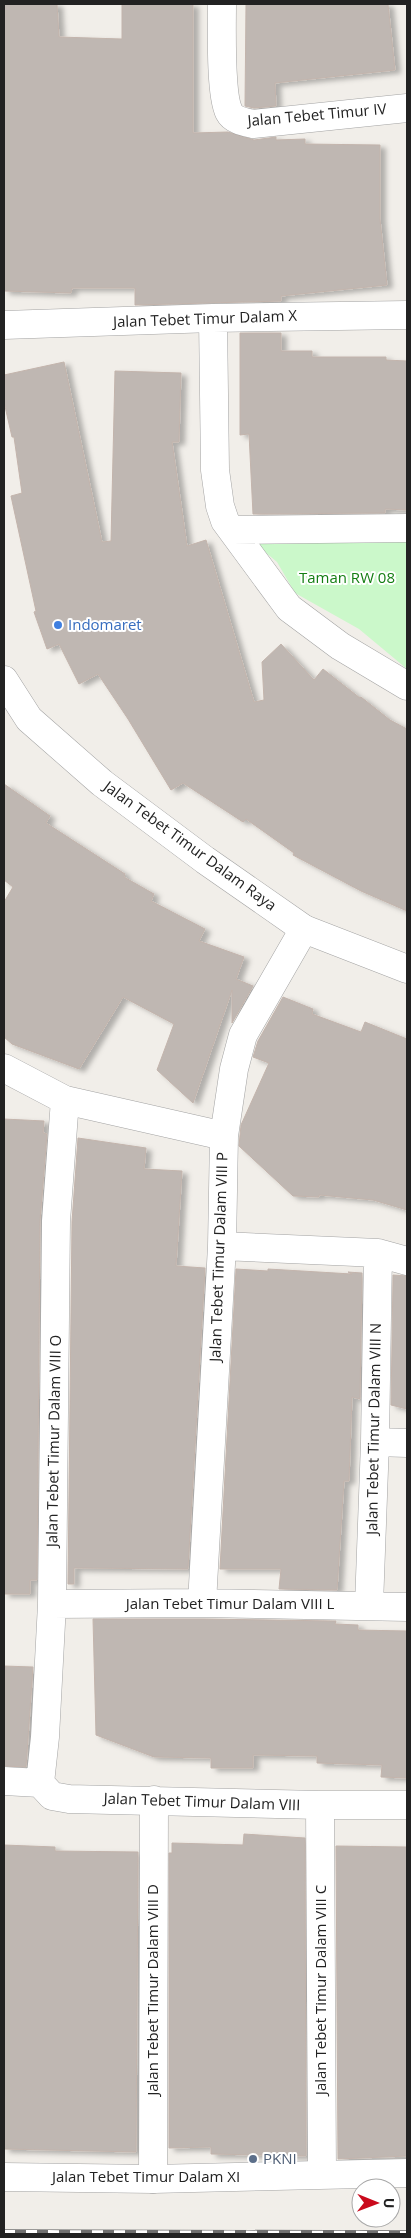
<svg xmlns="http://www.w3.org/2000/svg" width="411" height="2238" font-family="'Open Sans',sans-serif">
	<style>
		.park { fill: #cbf8ca }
		.building { fill: #bfb7b2; stroke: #c3b4ac; filter: url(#shadow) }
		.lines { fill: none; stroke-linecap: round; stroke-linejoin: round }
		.minor-casing { stroke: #a3a3a3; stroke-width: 29 }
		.tertiary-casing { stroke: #a3a3a3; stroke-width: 29 }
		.minor { stroke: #fff; stroke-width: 28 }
		.tertiary { stroke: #fff; stroke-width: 28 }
		.rail-casing { stroke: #707070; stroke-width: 5.5 }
		.rail { stroke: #fff; stroke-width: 4; stroke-dasharray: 11; stroke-linecap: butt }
		.shop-dot { fill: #3f7fe0; stroke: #fff; stroke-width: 2 }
		.service-dot { fill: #5c6f8a; stroke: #fff; stroke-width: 2 }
		.labels { text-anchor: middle; stroke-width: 4; stroke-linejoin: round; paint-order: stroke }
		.street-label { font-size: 15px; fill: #222; stroke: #fff }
		.park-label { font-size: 15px; fill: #137e12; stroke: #fff }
		.shop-label { font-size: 15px; fill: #366cbe; stroke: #fff; text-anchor: start }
		.service-label { font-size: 15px; fill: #4e5e75; stroke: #fff; text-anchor: start }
	</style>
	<defs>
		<filter id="shadow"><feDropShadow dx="5.5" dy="3" stdDeviation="2.5" flood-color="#0004"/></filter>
	</defs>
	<rect width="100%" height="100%" fill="#f1eee9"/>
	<path class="park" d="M407,539V669L359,629L295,593L277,562L253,542Z"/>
	<path class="building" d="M4,4H57L59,37L122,39V4H193V133L228,132L254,140L276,137V140L305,139V144L380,145V219L387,285L281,296V301L135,305V288H72L71,293L4,291Z
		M246,4H388L395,70L275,83L276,106L254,108L245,106Z
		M240,333H281V351H312V357H386V360L407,361V510L385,509V513L253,514L249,434L240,435Z
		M64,362L102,542L111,541L115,371L181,373L179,442H172L187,546L206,540L254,702L264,700L262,662L281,644L314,680L323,669L360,698L361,697L390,720L407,729V911L361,891L293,855L294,853L246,819L243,822L183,783L171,790L128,719L98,674L79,684L59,644L47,649L34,612L36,611L11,496L22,493L14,437H12L4,402V375Z
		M4,784L50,816L46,823L125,874L124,877L154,894L151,901L205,929L199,941L244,957L236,979L253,986L232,1023V990L193,1103L157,1070L174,1024L123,997L79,1069L12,1044L4,1037V902L13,887L4,880Z
		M283,997L313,1009L312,1014L361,1032L365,1022L407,1039V1210L373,1200L319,1195V1197L293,1196L239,1146L241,1125L269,1063L253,1057L258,1041Z
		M4,1119L44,1121L43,1133L47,1134L40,1221L37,1580H30V1594H4Z
		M78,1138L146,1148L144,1169L182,1171L176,1266L205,1268L188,1569L74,1568V1584H68L72,1222Z
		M236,1269L268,1271V1269L352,1274L348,1272L362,1273L360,1399L352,1397L349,1481H344L337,1590L279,1589L281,1569H220Z
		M393,1275L407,1276V1409L391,1405Z
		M93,1619H202L336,1621L335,1624L358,1625V1630L407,1631V1778L381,1777L382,1765L317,1763V1756L253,1755V1768H211V1758L154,1757L96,1735Z
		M4,1666L33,1667L26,1767L4,1766Z
		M244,1834L305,1838L306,2156L211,2154V2147L169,2148V1853H172V1843L243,1845Z
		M4,1845L55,1847V1851L138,1852L136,2152L4,2149Z
		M336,1846L407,1847V2156L338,2159Z"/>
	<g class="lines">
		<g class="minor-casing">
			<path id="minor" d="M222,4C222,27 220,94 229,112C233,120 244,122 253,124L407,108
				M213,318L215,470L220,506L225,521L289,608L340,646L407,686
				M4,325L213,318L407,315
				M232,530L407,528
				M4,1068L65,1100L224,1136
				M222,1246L378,1253L407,1261
				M375,1442L407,1443
				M202,1603L222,1246L224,1136L234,1069L243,1035L304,929
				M52,1604L202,1603L407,1607
				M369,1605L375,1442L378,1253
				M4,1781L40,1783L52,1796L69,1799L320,1805H407
				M40,1783L45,1737L52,1604L56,1221L65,1100
				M320,1805L322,2174
				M153,2179L154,1800"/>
		</g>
		<g class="tertiary-casing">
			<path id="tertiary" d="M4,680L29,719L102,783L205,860L304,929L407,969
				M4,2177L153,2179L407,2173"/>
		</g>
		<use href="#minor" class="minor"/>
		<use href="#tertiary" class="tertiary"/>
		<g class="rail-casing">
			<path id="rail" d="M4,2232L407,2233"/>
		</g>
		<use href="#rail" class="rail"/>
	</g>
	<circle class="shop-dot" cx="58" cy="625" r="5"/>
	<circle class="service-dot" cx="253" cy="2159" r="5"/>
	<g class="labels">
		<g class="street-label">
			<text transform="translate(317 115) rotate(-5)" y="5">Jalan Tebet Timur IV</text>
			<text transform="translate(205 319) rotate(-2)" y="5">Jalan Tebet Timur Dalam X</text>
			<text transform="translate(190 846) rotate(36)" y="5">Jalan Tebet Timur Dalam Raya</text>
			<text transform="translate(219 1257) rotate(-88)" y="5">Jalan Tebet Timur Dalam VIII P</text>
			<text transform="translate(374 1429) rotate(-89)" y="5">Jalan Tebet Timur Dalam VIII N</text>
			<text transform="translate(54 1441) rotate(-89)" y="5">Jalan Tebet Timur Dalam VIII O</text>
			<text x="230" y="1609">Jalan Tebet Timur Dalam VIII L</text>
			<text transform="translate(202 1802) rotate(2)" y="5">Jalan Tebet Timur Dalam VIII</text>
			<text transform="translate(153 1990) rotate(-90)" y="5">Jalan Tebet Timur Dalam VIII D</text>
			<text transform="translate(321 1990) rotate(-90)" y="5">Jalan Tebet Timur Dalam VIII C</text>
			<text x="146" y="2182">Jalan Tebet Timur Dalam XI</text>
		</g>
		<g class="park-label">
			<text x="347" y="583">Taman RW 08</text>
		</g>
		<g class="shop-label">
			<text x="68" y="630">Indomaret</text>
		</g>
		<g class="service-label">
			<text x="263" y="2164">PKNI</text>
		</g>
	</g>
	<rect width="411" height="2238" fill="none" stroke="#222222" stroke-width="10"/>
	<g transform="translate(376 2203) rotate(91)"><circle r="24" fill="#ffffff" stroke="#a7a7a7"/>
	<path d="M0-4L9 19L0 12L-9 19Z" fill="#ca0a1c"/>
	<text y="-8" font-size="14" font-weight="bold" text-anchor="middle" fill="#222222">U</text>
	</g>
</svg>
